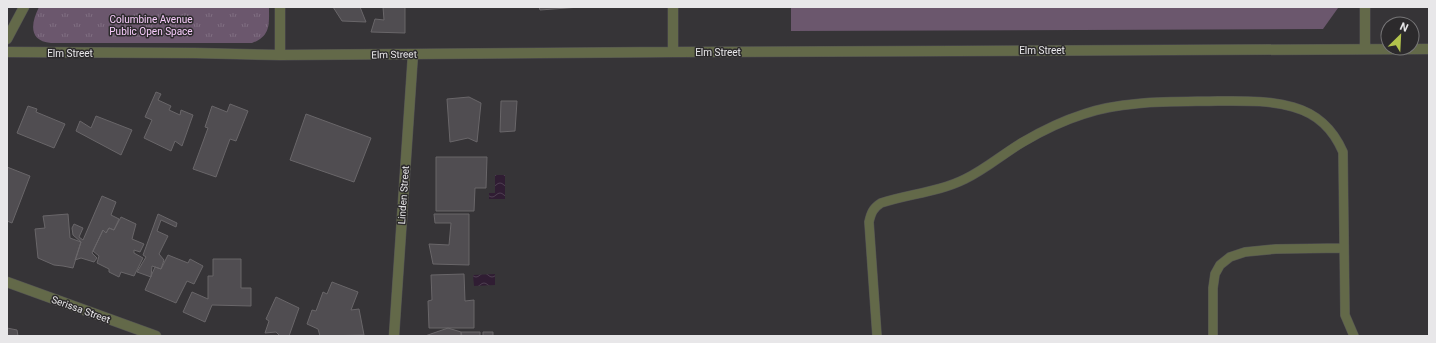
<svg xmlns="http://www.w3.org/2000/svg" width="1436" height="343" font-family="Roboto,sans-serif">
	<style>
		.grass { fill: url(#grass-tufts) }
		.garden { fill: #6b576d }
		.water { fill: url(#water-waves) }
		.building { fill: #504d51; stroke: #696669 }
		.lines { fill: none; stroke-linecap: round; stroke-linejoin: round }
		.lane-casing { stroke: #525153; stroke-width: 10 }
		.street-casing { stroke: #525153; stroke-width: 11 }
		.lane { stroke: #636949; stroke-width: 9 }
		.street { stroke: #636949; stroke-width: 10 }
		.labels { text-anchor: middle; stroke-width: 3; stroke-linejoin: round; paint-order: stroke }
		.park-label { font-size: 10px; fill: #f7ccfb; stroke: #2c2a2c }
		.street-label { font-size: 10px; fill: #e8e7e9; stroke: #2c2a2c }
	</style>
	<defs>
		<pattern id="grass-tufts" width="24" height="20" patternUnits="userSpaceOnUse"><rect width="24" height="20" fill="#6b576d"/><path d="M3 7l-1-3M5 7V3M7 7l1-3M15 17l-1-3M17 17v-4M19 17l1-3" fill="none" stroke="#806f82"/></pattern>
		<pattern id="water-waves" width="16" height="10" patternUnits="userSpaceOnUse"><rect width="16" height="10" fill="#301d33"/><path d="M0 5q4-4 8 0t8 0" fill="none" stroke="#4e3e51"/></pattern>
	</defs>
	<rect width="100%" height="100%" fill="#363437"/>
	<path class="grass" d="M39,7H269C269,24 271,36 252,43H51C28,41 31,23 39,7Z"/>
	<path class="garden" d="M791,7H1338V8L1323,29L791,31Z"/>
	<path class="water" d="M495,175H505V199H489V193H495Z
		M495,274V285L474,286L473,275Z"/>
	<path class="building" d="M333,7H360L366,22L342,21Z
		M383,7H405V33L371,32L375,19L384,20Z
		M539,7H580L540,10Z
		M156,92L161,94L158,100L171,106L169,110L180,115L181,110L193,115L182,146L175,141L171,151L144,138L152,120L145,117Z
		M469,97L481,103L477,142L468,138L450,142L447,99Z
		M501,101H517L515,131L500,132Z
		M230,104L248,111L236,141L230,139L216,177L193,169L208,128L205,127L212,106L227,112Z
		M28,106L37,109L36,112L65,124L54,148L17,133Z
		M306,114L371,138L354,182L290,160Z
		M96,116L132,130L121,155L76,131L80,121L91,128Z
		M436,157H487L486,188H475L474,211H436Z
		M7,167L30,176L12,223L7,221Z
		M102,196L116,202L111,215L119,219L114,230L109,228L106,233L103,230L92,253L97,258L94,262L81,258L75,260L81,242L73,235L72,228L74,224L83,228L79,237L83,240Z
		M68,214L70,238L81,242L73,268L63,266L54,265L38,258L35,229L45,228L43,216Z
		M158,214L177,223L176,227L161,220L157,231L168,236L159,254L164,260L161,269L152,266L151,277L137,272L146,257L143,255Z
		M434,214H469V265L433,264L429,244L449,245L451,223H435Z
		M121,217L136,224L132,239L144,244L140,252L134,250V253L143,258L134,276L121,272L119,277L109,272V269L97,263L99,256L93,251L103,230L106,233L109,228L114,230Z
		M168,255L188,263L190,259L203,266L194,284L187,281L176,303L145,290L155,267L161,269Z
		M213,259H241V288H251V306L212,305L205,322L183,312L192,292L208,299V276H213Z
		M464,274L465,301L474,300V328H429L428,301L432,300L431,275Z
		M332,282L358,292L351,310L359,309L364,335L320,336L318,329L307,324L312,310L316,311L323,292L327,294Z
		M276,297L299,308L289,336H280L276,332L265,333L269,321L266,319Z
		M7,328L17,330L18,336H7Z
		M448,328L461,332V336H425Z
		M461,332H480V336H462Z
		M483,332H493V336H483Z"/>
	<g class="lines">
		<g class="lane-casing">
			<path id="lane" d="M877,336L869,222C871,213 873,208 881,203C909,194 939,192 965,179C986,169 1004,153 1023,142C1040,132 1065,120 1084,114C1123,100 1177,102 1218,101C1243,101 1269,100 1293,107C1318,114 1333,129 1343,152L1345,315L1354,336
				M1213,336V288L1215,274L1220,265L1230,257L1245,252L1276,249L1344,248"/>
		</g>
		<g class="street-casing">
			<path id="street" d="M280,7V55
				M1365,7V49
				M7,39L24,7
				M7,52L195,53L280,55L673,52L1429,49
				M673,52V7
				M7,282L156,336
				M394,336L413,54"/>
		</g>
		<use href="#lane" class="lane"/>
		<use href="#street" class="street"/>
	</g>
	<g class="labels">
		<g class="park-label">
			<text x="151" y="23">Columbine Avenue<tspan x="151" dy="12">Public Open Space</tspan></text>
		</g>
		<g class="street-label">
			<text x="1042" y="54">Elm Street</text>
			<text x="718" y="56">Elm Street</text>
			<text x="70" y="57">Elm Street</text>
			<text transform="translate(394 54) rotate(-1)" y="4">Elm Street</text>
			<text transform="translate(403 195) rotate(-86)" y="4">Linden Street</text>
			<text transform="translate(81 309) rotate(20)" y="4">Serissa Street</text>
		</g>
	</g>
	<rect width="1436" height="343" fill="none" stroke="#e8e7e9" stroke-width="16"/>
	<g transform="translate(1400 36) rotate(24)"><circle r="19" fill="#2c2a2c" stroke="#777678"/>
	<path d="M0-3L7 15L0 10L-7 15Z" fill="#b2c34c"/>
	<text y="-6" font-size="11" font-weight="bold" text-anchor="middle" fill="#e8e7e9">N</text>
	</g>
</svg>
